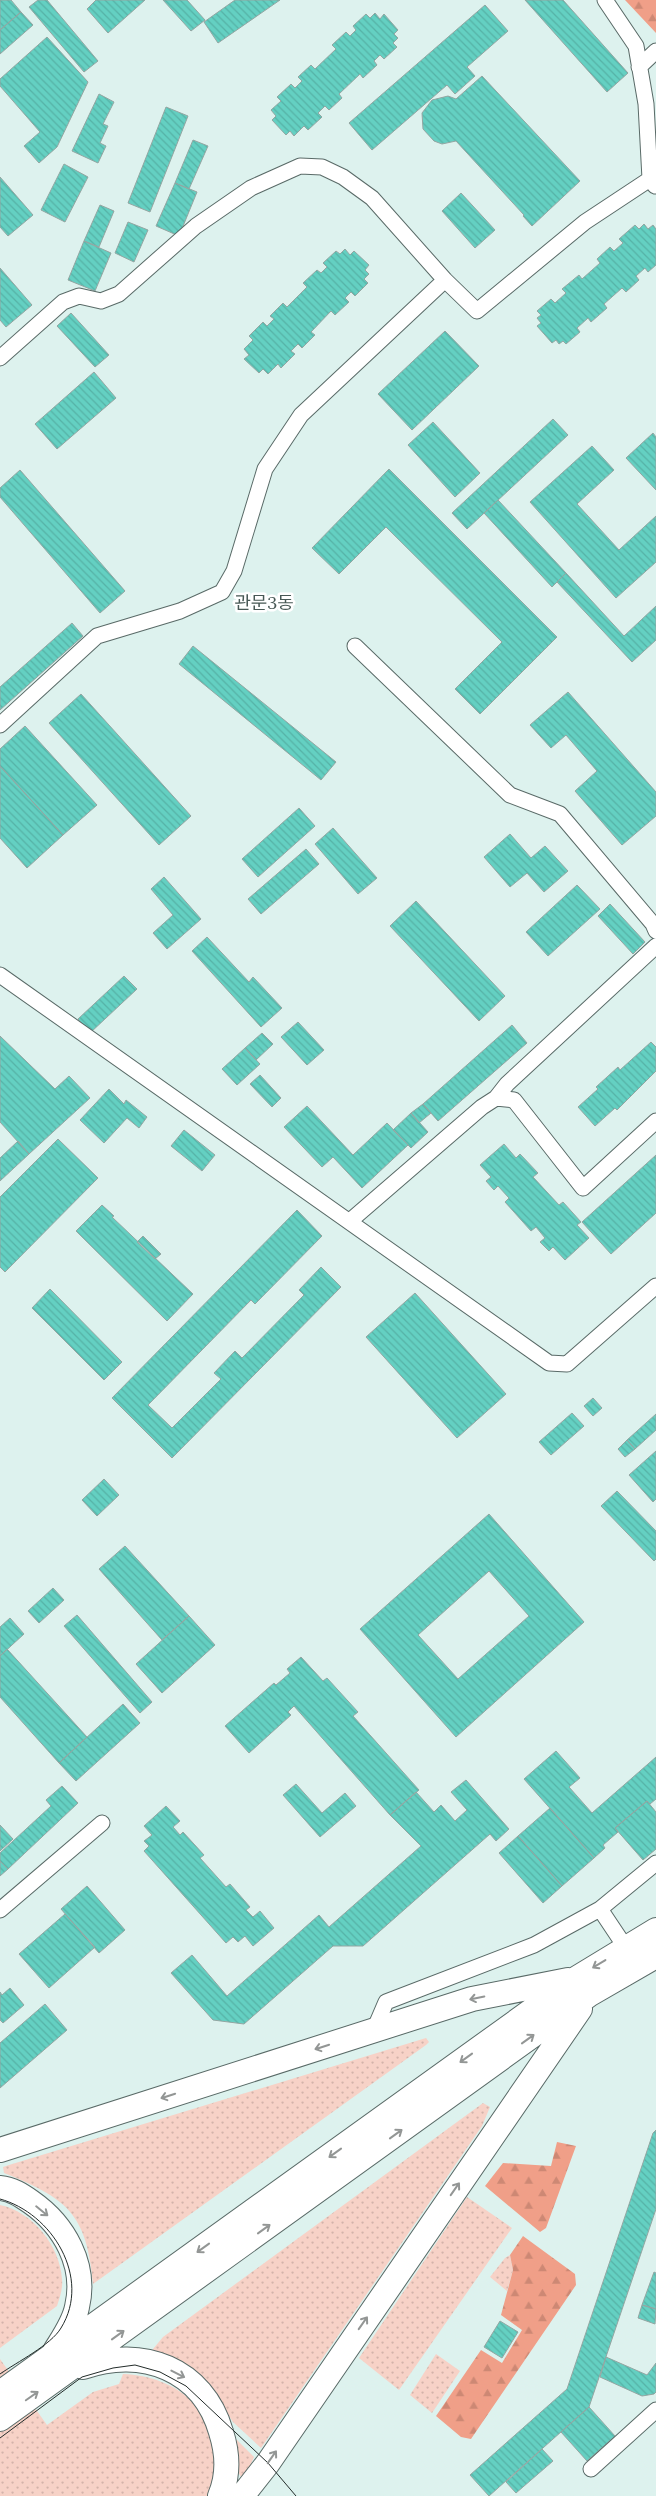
<svg xmlns="http://www.w3.org/2000/svg" width="656" height="2496" font-family="Lora,'Noto Sans KR',serif">
	<style>
		.grass { fill: url(#grass-dots) }
		.forest { fill: url(#forest-firs) }
		.building { fill: url(#building-back-hatch); stroke: #93a6a2; fill-rule: evenodd }
		.lines { fill: none; stroke-linecap: round; stroke-linejoin: round }
		.minor-casing { stroke: #596a67; stroke-width: 17 }
		.trunk-casing { stroke: #596a67; stroke-width: 26 }
		.minor { stroke: #fff; stroke-width: 15 }
		.trunk { stroke: #fff; stroke-width: 24 }
		.tram { stroke: #232c2a; stroke-width: 1 }
		.oneway { stroke: #939695 }
		.labels { text-anchor: middle; stroke-width: 5; stroke-linejoin: round; paint-order: stroke }
		.quarter-label { font-size: 18px; fill: #475855; stroke: #fff }
	</style>
	<defs>
		<pattern id="grass-dots" width="8" height="8" patternUnits="userSpaceOnUse" patternTransform="scale(1.25)"><rect width="8" height="8" fill="#f7d2c7"/><path d="M2 2h.1M6 6h.1" fill="none" stroke="#d3b3aa" stroke-width="1.8" stroke-linecap="round"/></pattern>
		<pattern id="forest-firs" width="22" height="20" patternUnits="userSpaceOnUse" patternTransform="scale(1.25)"><rect width="22" height="20" fill="#f09f88"/><path d="M5 1l3.5 6h-7zM16 11l3.5 6h-7z" fill="#cd8874"/></pattern>
		<pattern id="building-back-hatch" width="6" height="6" patternUnits="userSpaceOnUse" patternTransform="scale(1.25)"><rect width="6" height="6" fill="#64d0c2"/><path d="M-1 5l2 2M0 0l6 6M5-1l2 2" fill="none" stroke="#56b2a6"/></pattern>
	</defs>
	<rect width="100%" height="100%" fill="#ddf2ee"/>
	<path class="grass" d="M426,2038L429,2042L426,2045L93,2284C87,2213 66,2198 4,2173L3,2167L9,2165Z
		M483,2103L490,2107L482,2126L261,2448L233,2422L220,2402L148,2355L163,2337Z
		M467,2197L512,2228L399,2390L359,2358Z
		M0,2205C33,2212 60,2246 62,2279C63,2288 60,2297 57,2306L0,2348Z
		M510,2255L513,2270L507,2291L490,2277L505,2258Z
		M436,2354L460,2371L432,2413L410,2395Z
		M0,2359L47,2425L93,2392L119,2384L123,2374C180,2376 222,2415 217,2474C217,2481 211,2490 209,2496H0Z
		M236,2439L254,2457L249,2468L241,2477L238,2472Z"/>
	<path class="forest" d="M625,0H656V33Z
		M557,2142L576,2146L546,2228L540,2232L485,2186L503,2163L551,2166Z
		M523,2236L575,2274L576,2285L471,2439L461,2437L436,2416L481,2350L502,2363L522,2330L501,2315L513,2270L510,2255Z"/>
	<path class="building" d="M0,0H11L21,12L0,30Z
		M38,0H47L98,61L84,72L29,7Z
		M96,0H145L108,33L87,9Z
		M163,0H187L205,20L191,31Z
		M235,0H280L218,43L204,22Z
		M525,0H563L628,73L607,92Z
		M485,5L508,31L467,67L475,76L455,94L447,85L372,150L349,123Z
		M21,12L33,25L0,54V30Z
		M375,13L380,19L384,14L398,30L394,34L398,38L393,43L397,47L384,59L380,55L374,61L377,65L363,78L360,74L339,94L342,98L329,110L325,106L318,113L322,117L308,130L304,126L294,136L290,131L286,135L272,120L276,116L271,110L281,101L277,97L291,84L295,88L302,81L298,77L311,65L315,69L336,49L332,45L346,32L350,36L356,30L353,26L366,14L370,18Z
		M47,37L88,82L57,147L39,163L24,146L40,132L0,86V79Z
		M482,76L580,181L532,226L523,216L524,215L456,141L442,144L434,141L423,129L422,113L432,100L448,96L456,99Z
		M99,94L114,102L103,124L108,126L100,143L106,146L98,163L72,151Z
		M166,107L188,116L150,212L128,203Z
		M193,140L208,146L189,189L175,183Z
		M64,164L88,177L65,222L41,210Z
		M0,177L33,215L8,236L0,227Z
		M175,183L197,192L179,236L156,226Z
		M461,193L495,230L475,248L442,211Z
		M100,205L114,211L99,247L84,241Z
		M128,222L148,230L134,262L115,253Z
		M644,224L648,229L653,225L656,229V265L648,272L645,268L636,276L639,280L626,292L622,288L604,304L607,308L591,322L588,318L577,328L580,332L566,344L563,341L559,344L556,340L552,343L537,326L541,323L537,318L541,315L537,311L551,299L555,303L566,293L562,289L579,275L582,279L600,263L597,259L610,247L614,251L623,243L619,239L635,225L639,229Z
		M84,241L111,253L95,291L68,280Z
		M345,249L350,255L354,251L369,265L365,270L369,274L364,279L368,283L355,296L351,292L345,298L349,302L335,315L331,311L311,332L315,335L302,348L298,344L291,351L295,354L281,368L278,364L268,374L263,369L259,373L244,359L249,355L244,349L253,340L249,336L263,322L267,326L274,319L270,316L283,303L287,307L307,287L303,283L317,270L321,273L327,267L323,263L336,251L340,254Z
		M0,268L32,305L6,327L0,320Z
		M71,313L109,355L95,367L57,326Z
		M445,331L479,366L412,430L378,394Z
		M94,372L116,398L57,449L35,424Z
		M553,419L568,435L467,529L452,513Z
		M433,422L480,473L455,497L408,445Z
		M653,433L656,437V490L626,458Z
		M592,446L614,470L577,504L619,550L656,516V562L616,598L530,502Z
		M389,469L557,637L480,714L455,689L502,642L386,527L339,574L312,548Z
		M20,470L125,591L100,613L0,497V488Z
		M498,500L566,573L552,587L484,513Z
		M566,573L624,636L656,606V640L632,662L557,582Z
		M72,623L83,636L0,710V687Z
		M193,646L336,762L321,780L179,664Z
		M568,692L656,792V816L622,845L575,791L597,771L566,735L551,748L530,725Z
		M81,694L191,816L159,845L49,723Z
		M25,726L97,805L63,835L0,766V749Z
		M0,766L63,835L27,868L0,838Z
		M299,808L315,826L258,877L242,859Z
		M333,828L377,878L358,894L315,844Z
		M510,834L531,858L545,846L568,871L544,892L527,873L510,887L484,857Z
		M306,849L319,864L261,914L248,899Z
		M164,877L201,919L167,949L153,933L173,915L151,889Z
		M577,885L600,909L548,956L526,932Z
		M416,901L505,996L479,1021L390,926Z
		M610,904L645,942L633,954L598,916Z
		M207,937L249,982L253,977L282,1008L261,1027L192,951Z
		M124,976L137,989L90,1033L78,1019Z
		M298,1022L324,1050L307,1065L281,1037Z
		M512,1025L527,1043L438,1121L423,1104Z
		M262,1033L273,1044L256,1060L245,1048Z
		M0,1036L55,1089L69,1076L90,1098L29,1154L0,1122Z
		M651,1042L656,1047V1071L617,1110L615,1108L595,1126L578,1107L598,1089L596,1087L618,1067L620,1070Z
		M245,1048L260,1064L237,1085L222,1069Z
		M260,1075L281,1098L272,1107L250,1084Z
		M109,1089L124,1104L126,1100L147,1117L139,1128L127,1118L104,1143L80,1120Z
		M423,1104L431,1113L419,1123L411,1113Z
		M307,1106L353,1155L387,1123L408,1145L362,1188L333,1157L322,1167L284,1127Z
		M411,1113L428,1132L411,1148L393,1130Z
		M184,1130L215,1155L202,1171L171,1146Z
		M58,1139L98,1178L5,1272L0,1267V1197Z
		M18,1141L29,1154L0,1181V1158Z
		M504,1144L516,1158L520,1154L538,1173L533,1177L559,1205L563,1202L581,1222L577,1225L589,1238L565,1260L553,1247L549,1251L540,1242L545,1238L536,1227L531,1231L505,1202L509,1198L498,1186L494,1190L486,1181L491,1177L480,1165Z
		M656,1155V1213L611,1254L582,1222Z
		M102,1205L114,1216L112,1217L193,1294L167,1321L76,1231Z
		M297,1210L322,1236L255,1304L251,1300L148,1405L172,1428L221,1379L214,1373L235,1351L242,1358L304,1295L299,1290L321,1267L341,1287L172,1458L112,1398Z
		M143,1236L161,1254L155,1259L137,1242Z
		M50,1289L122,1362L104,1380L32,1308Z
		M415,1293L506,1394L457,1438L366,1337Z
		M593,1398L602,1408L593,1416L584,1406Z
		M572,1413L584,1426L551,1455L539,1442Z
		M656,1414V1430L635,1449L627,1440Z
		M627,1440L635,1449L625,1457L618,1449Z
		M656,1451V1499L653,1502L629,1475Z
		M104,1479L119,1495L97,1516L82,1500Z
		M617,1491L656,1531V1559L654,1561L601,1506Z
		M489,1514L584,1622L456,1737L360,1629ZM489,1571L529,1616L458,1679L418,1635Z
		M125,1546L189,1616L162,1640L99,1569Z
		M53,1588L64,1600L39,1623L28,1611Z
		M77,1615L152,1702L140,1713L64,1626Z
		M189,1616L215,1645L162,1693L136,1664Z
		M10,1618L24,1634L0,1656V1627Z
		M7,1649L87,1737L59,1763L0,1697V1656Z
		M301,1657L323,1681L327,1678L358,1712L353,1716L419,1790L390,1815L294,1706L288,1712L291,1715L249,1753L225,1726L274,1683L276,1685L290,1673L287,1669Z
		M123,1704L140,1723L76,1781L59,1763Z
		M556,1751L580,1778L569,1787L592,1813L656,1757V1799L650,1804L647,1801L615,1828L618,1832L603,1845L605,1848L594,1858L524,1779Z
		M466,1780L509,1829L496,1841L490,1834L363,1946H333L244,2024L213,2020L171,1973L192,1955L227,1996L319,1915L329,1927L421,1846L390,1815L416,1792L434,1812L441,1805L455,1821L467,1810L451,1792Z
		M296,1784L322,1813L345,1793L356,1806L320,1837L283,1795Z
		M62,1786L78,1803L8,1869L0,1861V1853L51,1806L46,1800Z
		M647,1801L656,1812V1849L643,1860L615,1828Z
		M166,1806L180,1821L173,1827L180,1835L183,1832L204,1855L200,1858L226,1887L230,1884L250,1907L246,1910L253,1917L260,1911L274,1928L253,1946L245,1936L238,1942L233,1937L226,1943L144,1851L149,1846L144,1841L152,1835L144,1826Z
		M550,1808L594,1858L562,1886L518,1836Z
		M0,1825L13,1839L0,1851Z
		M518,1836L562,1886L543,1903L499,1853Z
		M0,1861L8,1869L0,1876Z
		M87,1886L125,1930L99,1953L61,1909Z
		M65,1914L95,1947L49,1988L19,1954Z
		M10,1988L24,2005L3,2023L0,2020V1992L2,1995Z
		M45,2004L67,2030L0,2088V2043Z
		M656,2130V2209L589,2407L489,2496L470,2475L567,2389L653,2133Z
		M654,2272L656,2273V2309L642,2305Z
		M642,2305L656,2309L655,2324L638,2318Z
		M500,2321L518,2332L502,2358L484,2347Z
		M606,2357L647,2375L656,2363V2392L654,2394L642,2396L600,2377Z
		M589,2407L615,2436L587,2461L561,2432Z
		M542,2449L553,2461L516,2493L506,2482Z"/>
	<g class="lines">
		<g class="minor-casing">
			<path id="minor" d="M605,0L636,46L646,104L650,179L655,186
				M639,67L656,51
				M0,358L63,302L79,296L101,301L119,294L196,226L251,188L300,166L322,167L343,177L372,198L445,280L477,311L585,222L650,179
				M355,646L510,795L560,814L653,924L656,931
				M0,725L97,636L180,611L222,592L234,571L265,469L301,415L445,280
				M0,975L549,1363L567,1364L656,1286
				M496,1098L514,1100L583,1188L656,1121
				M350,1221L482,1107L496,1098L507,1084L656,946
				M600,1909L626,1948
				M0,1910L102,1823
				M374,2030L386,2002L534,1945L600,1909L656,1863
				M591,2469L656,2410"/>
		</g>
		<g class="trunk-casing">
			<path id="trunk" d="M0,2150L472,1999L568,1980
				M0,2188C12,2189 21,2195 31,2202C64,2225 87,2265 77,2307C74,2323 63,2338 55,2351
				M83,2367C142,2346 203,2369 221,2432C228,2454 229,2475 220,2496
				M0,2393L577,1978L656,1930
				M0,2419L590,1994L656,1956
				M242,2496L268,2463L580,2009"/>
		</g>
		<use href="#minor" class="minor"/>
		<use href="#trunk" class="trunk"/>
		<path class="tram" d="M0,2199C52,2213 92,2278 61,2328C51,2345 17,2362 0,2374
			M0,2438L82,2377L113,2368L135,2365L160,2372L186,2386L268,2463L296,2496"/>
	</g>
	<defs><path id="oneway-shaft" d="M-6 0H5M1.5-3L5.5 0L1.5 3" fill="none" stroke-width="1.6" stroke-linecap="round" stroke-linejoin="round" transform="scale(1.25)"/></defs>
	<g class="oneway">
		<use href="#oneway-shaft" transform="translate(599 1964) rotate(149)"/>
		<use href="#oneway-shaft" transform="translate(477 1998) rotate(168)"/>
		<use href="#oneway-shaft" transform="translate(528 2039) rotate(-36)"/>
		<use href="#oneway-shaft" transform="translate(322 2047) rotate(162)"/>
		<use href="#oneway-shaft" transform="translate(466 2058) rotate(144)"/>
		<use href="#oneway-shaft" transform="translate(168 2096) rotate(162)"/>
		<use href="#oneway-shaft" transform="translate(396 2134) rotate(-36)"/>
		<use href="#oneway-shaft" transform="translate(335 2153) rotate(144)"/>
		<use href="#oneway-shaft" transform="translate(455 2189) rotate(-55)"/>
		<use href="#oneway-shaft" transform="translate(42 2211) rotate(39)"/>
		<use href="#oneway-shaft" transform="translate(264 2229) rotate(-36)"/>
		<use href="#oneway-shaft" transform="translate(203 2248) rotate(144)"/>
		<use href="#oneway-shaft" transform="translate(363 2323) rotate(-55)"/>
		<use href="#oneway-shaft" transform="translate(118 2335) rotate(-36)"/>
		<use href="#oneway-shaft" transform="translate(178 2374) rotate(27)"/>
		<use href="#oneway-shaft" transform="translate(32 2396) rotate(-35)"/>
		<use href="#oneway-shaft" transform="translate(272 2457) rotate(-55)"/>
	</g>
	<g class="labels">
		<g class="quarter-label">
			<text x="264" y="609">관문3동</text>
		</g>
	</g>
</svg>
